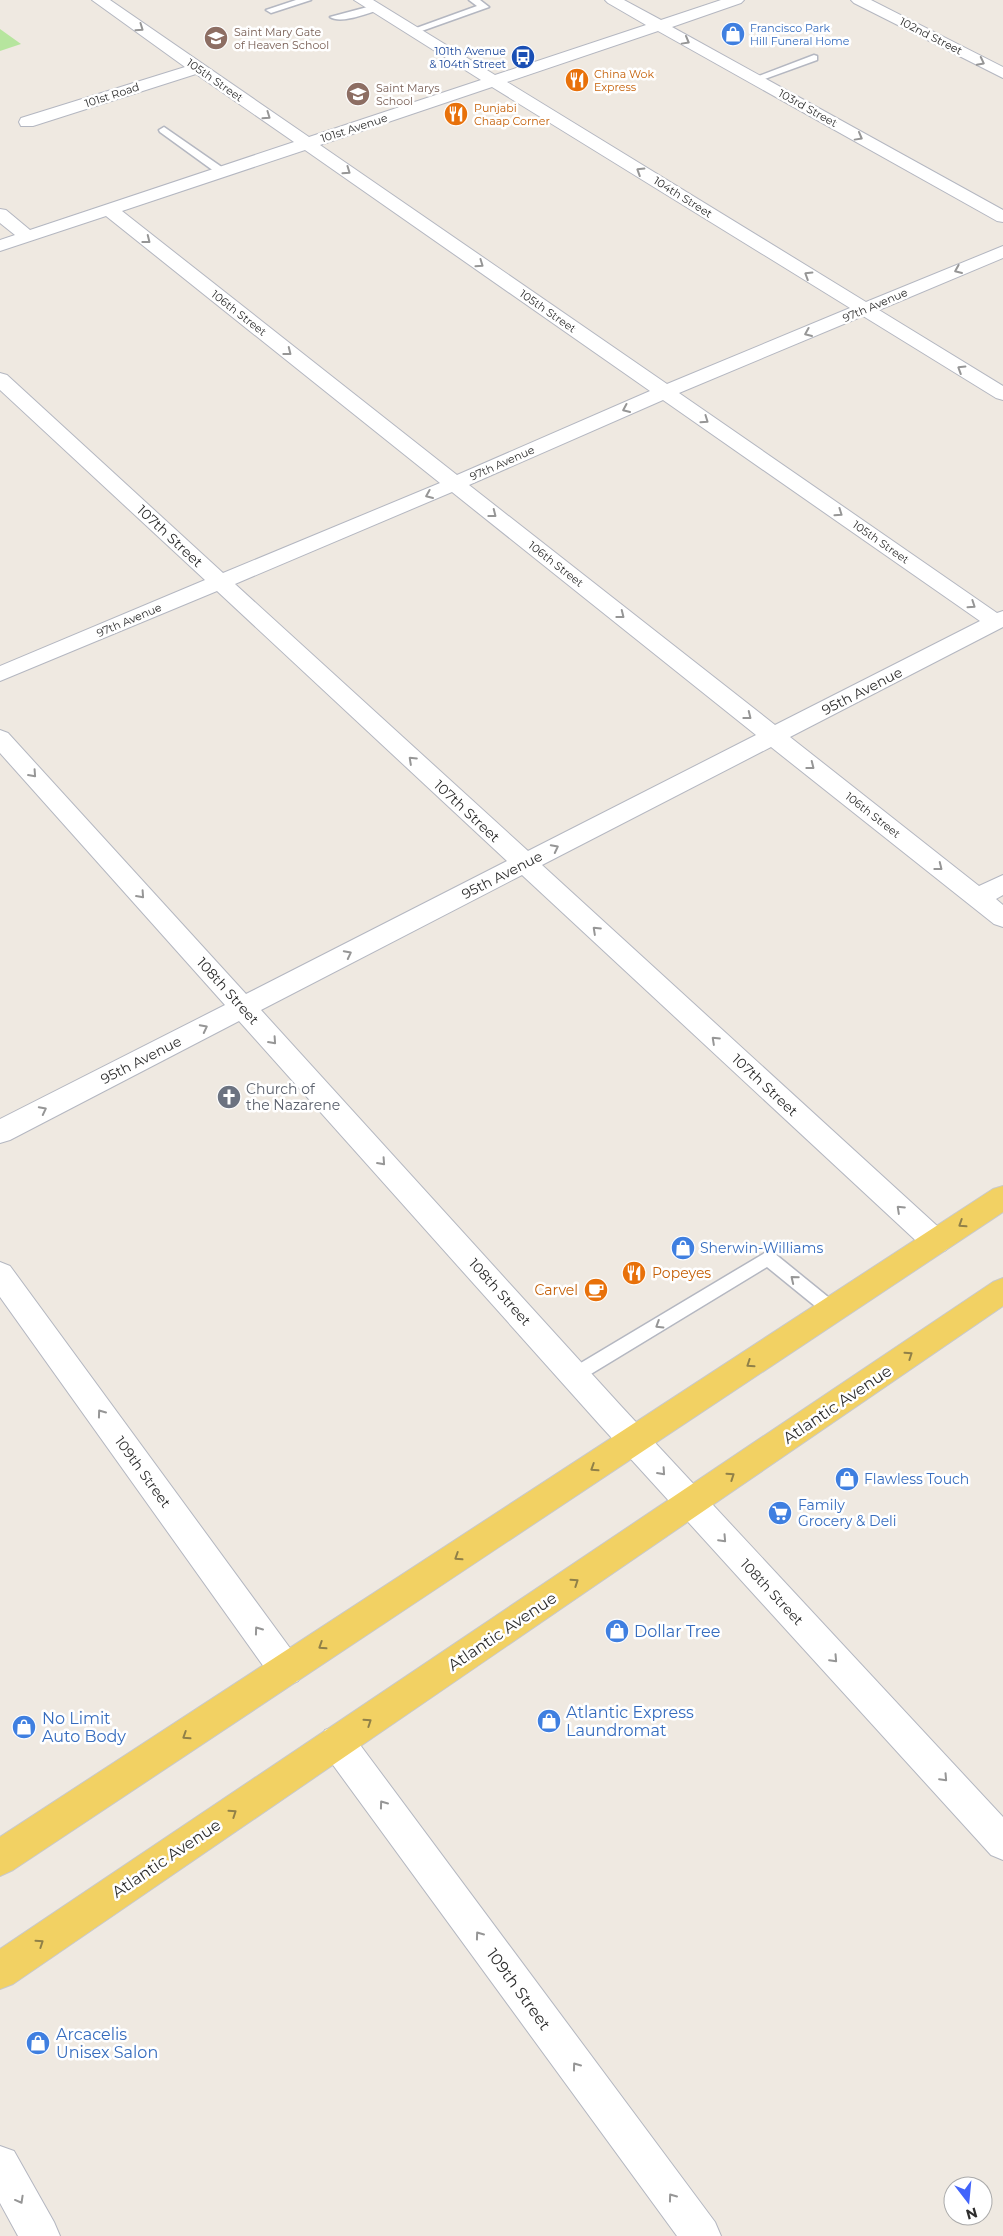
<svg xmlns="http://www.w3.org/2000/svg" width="1003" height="2236" font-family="Montserrat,sans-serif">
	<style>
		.green { fill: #b6e59e }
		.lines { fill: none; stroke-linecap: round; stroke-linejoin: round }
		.lane-casing { stroke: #b4b7c1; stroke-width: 3 }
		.street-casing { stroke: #b4b7c1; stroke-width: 2 }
		.primary-casing { stroke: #c9c9c9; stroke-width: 2 }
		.lane { fill: #fff; fill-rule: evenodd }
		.street { fill: #fff; fill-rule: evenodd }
		.primary { fill: #f2d163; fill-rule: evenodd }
		.oneway { stroke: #969696 }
		.oneway2 { stroke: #908048 }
		.labels { text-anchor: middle; stroke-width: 5; stroke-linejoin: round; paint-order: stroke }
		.far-shop-label { font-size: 11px; fill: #366cbe; stroke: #fff; text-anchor: start }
		.far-education-label { font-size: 11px; fill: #785e54; stroke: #fff; text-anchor: start }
		.far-street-label { font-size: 11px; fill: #2e2e2e; stroke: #fff }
		.far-transit-label { font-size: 11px; fill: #164399; stroke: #fff; text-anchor: end }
		.far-food-label { font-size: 11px; fill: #c56008; stroke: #fff; text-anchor: start }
		.street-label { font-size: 14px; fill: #2e2e2e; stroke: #fff }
		.worship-label { font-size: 14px; fill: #5b616d; stroke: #fff; text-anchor: start }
		.shop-label { font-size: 14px; fill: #366cbe; stroke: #fff; text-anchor: start }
		.food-label { font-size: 14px; fill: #c56008; stroke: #fff; text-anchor: start }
		.near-street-label { font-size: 16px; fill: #2e2e2e; stroke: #fff }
		.near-shop-label { font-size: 16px; fill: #366cbe; stroke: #fff; text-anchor: start }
	</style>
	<rect width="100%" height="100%" fill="#efe9e1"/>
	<path class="green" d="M0,29L21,44L0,51Z"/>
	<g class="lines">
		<g class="lane-casing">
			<path id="lane" d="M296,0H311L271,13L266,10Z
				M469,0H480L489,7L416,33L413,34L408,31L477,6Z
				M375,5L378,6V10C367,14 340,24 330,17Z
				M814,55L817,56V60L759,81H753L751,79Z
				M164,127L226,170V174H218L160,132L159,130Z
				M768,1251L774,1253L838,1305L841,1310L838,1315L832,1317L826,1315L767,1267L581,1380L575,1383L569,1380L566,1375L569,1370Z"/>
		</g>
		<g class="street-casing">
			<path id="street" d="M92,0H110L309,137L481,80L354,0H373L495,75L646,25L608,3L605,0H624L661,20L721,0H744L741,3L672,27L1003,210V222L997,221L658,31L507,82L866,302L1003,246V258L879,310L1003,386V400L996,398L863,316L679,393L997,613L1003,611V627L790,737L979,886L1003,875V895L996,899L1003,905V927L994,924L771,747L542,865L946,1234L950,1242L946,1250L936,1254L926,1250L522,875L261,1010L621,1406L1003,1817V1860L991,1855L599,1424L239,1021L10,1140L0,1143V1119L225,1005L0,753V730L8,733L246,994L507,861L217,591L0,681V666L205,580L0,390V373L7,375L223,573L440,483L106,216L0,251V240L15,235L0,223V209L6,210L30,230L294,142L196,74L33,126H21L19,122L21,118L185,67ZM492,87L850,308L667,384L320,145ZM305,150L650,391L457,475L122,211ZM663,400L980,621L775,725L469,485ZM452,492L756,735L528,851L235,584Z
				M851,0H871L1003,67V78L854,3Z
				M0,1262L10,1266L298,1659L303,1670L298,1681L286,1686L274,1681L0,1297Z
				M337,1726L349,1730L715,2222L721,2236H677L325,1754L320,1742L325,1730Z
				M0,2146L14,2151L54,2222L60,2236H18L0,2203Z"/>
		</g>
		<g class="primary-casing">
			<path id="primary" d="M1003,1186V1212L13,1870L0,1876V1837L993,1189Z
				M1003,1278V1306L13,1984L0,1989V1949L993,1282Z"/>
		</g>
		<use href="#lane" class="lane"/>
		<use href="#street" class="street"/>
		<use href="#primary" class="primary"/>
	</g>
	<defs><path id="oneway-chevron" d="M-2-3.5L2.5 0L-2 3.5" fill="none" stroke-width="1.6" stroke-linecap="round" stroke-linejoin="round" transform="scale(1.25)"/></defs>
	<g class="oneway">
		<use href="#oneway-chevron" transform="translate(140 28) rotate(35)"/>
		<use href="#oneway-chevron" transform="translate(686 41) rotate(29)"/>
		<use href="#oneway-chevron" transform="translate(981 62) rotate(27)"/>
		<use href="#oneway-chevron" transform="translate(267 116) rotate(35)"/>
		<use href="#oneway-chevron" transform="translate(859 137) rotate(29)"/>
		<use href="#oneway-chevron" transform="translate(347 171) rotate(35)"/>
		<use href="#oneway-chevron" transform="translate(640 171) rotate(-148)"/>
		<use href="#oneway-chevron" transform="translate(147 240) rotate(38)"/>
		<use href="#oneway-chevron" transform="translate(480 264) rotate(35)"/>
		<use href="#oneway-chevron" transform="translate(958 270) rotate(157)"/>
		<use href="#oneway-chevron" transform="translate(808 275) rotate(-148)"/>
		<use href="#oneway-chevron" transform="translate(808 333) rotate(157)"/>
		<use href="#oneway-chevron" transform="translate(288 352) rotate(38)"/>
		<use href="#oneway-chevron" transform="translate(961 369) rotate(-148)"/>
		<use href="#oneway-chevron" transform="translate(626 409) rotate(156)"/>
		<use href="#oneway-chevron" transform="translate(705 420) rotate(35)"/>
		<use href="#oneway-chevron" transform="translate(429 495) rotate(157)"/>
		<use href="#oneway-chevron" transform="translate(839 513) rotate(35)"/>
		<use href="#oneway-chevron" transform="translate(493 514) rotate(38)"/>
		<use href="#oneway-chevron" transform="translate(972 605) rotate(34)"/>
		<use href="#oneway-chevron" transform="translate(621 615) rotate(38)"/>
		<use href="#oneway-chevron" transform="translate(748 716) rotate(38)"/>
		<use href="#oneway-chevron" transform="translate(412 760) rotate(-137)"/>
		<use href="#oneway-chevron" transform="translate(811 766) rotate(38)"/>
		<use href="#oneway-chevron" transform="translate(33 774) rotate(48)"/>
		<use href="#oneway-chevron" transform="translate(555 848) rotate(-27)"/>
		<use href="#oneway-chevron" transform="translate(939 867) rotate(38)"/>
		<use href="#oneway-chevron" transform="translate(141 895) rotate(48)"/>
		<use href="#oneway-chevron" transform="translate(596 930) rotate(-137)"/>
		<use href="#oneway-chevron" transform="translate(348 954) rotate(-27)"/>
		<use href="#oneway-chevron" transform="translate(204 1028) rotate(-27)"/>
		<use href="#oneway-chevron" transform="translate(715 1040) rotate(-137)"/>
		<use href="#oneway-chevron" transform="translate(273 1041) rotate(48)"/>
		<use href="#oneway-chevron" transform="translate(43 1110) rotate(-27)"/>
		<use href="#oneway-chevron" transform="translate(382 1162) rotate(48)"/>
		<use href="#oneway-chevron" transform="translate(900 1209) rotate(-137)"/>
		<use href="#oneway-chevron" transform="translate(794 1279) rotate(-141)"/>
		<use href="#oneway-chevron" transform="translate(659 1325) rotate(148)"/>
		<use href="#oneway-chevron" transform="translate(101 1413) rotate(-126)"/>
		<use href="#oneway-chevron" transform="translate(662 1472) rotate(48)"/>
		<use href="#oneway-chevron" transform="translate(723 1539) rotate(47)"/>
		<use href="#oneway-chevron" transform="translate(258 1630) rotate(-126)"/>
		<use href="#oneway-chevron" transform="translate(834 1659) rotate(47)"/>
		<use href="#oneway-chevron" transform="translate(944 1778) rotate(47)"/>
		<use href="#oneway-chevron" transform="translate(383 1804) rotate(-126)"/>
		<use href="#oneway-chevron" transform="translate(479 1935) rotate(-126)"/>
		<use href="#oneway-chevron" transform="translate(576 2066) rotate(-126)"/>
		<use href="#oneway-chevron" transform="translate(672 2197) rotate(-126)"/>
		<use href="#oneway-chevron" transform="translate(20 2200) rotate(61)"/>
	</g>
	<g class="oneway2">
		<use href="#oneway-chevron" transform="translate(962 1224) rotate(147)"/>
		<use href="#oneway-chevron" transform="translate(909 1355) rotate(-34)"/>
		<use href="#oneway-chevron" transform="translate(750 1364) rotate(146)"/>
		<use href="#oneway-chevron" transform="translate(594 1468) rotate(147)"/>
		<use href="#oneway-chevron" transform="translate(731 1476) rotate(-34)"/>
		<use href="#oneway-chevron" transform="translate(458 1557) rotate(147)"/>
		<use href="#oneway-chevron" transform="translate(575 1582) rotate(-34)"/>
		<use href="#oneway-chevron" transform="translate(322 1646) rotate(147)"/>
		<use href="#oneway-chevron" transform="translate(368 1722) rotate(-34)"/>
		<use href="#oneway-chevron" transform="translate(186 1736) rotate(147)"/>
		<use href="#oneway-chevron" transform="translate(233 1813) rotate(-34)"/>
		<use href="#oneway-chevron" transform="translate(40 1943) rotate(-34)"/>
	</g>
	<defs>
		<g id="shop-disc" transform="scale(1.25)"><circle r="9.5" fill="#3f7fe0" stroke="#fff"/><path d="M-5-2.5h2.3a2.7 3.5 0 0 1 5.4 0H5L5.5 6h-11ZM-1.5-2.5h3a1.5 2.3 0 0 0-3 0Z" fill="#fff"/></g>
		<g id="school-disc" transform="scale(1.25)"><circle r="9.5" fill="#8d6e63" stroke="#fff"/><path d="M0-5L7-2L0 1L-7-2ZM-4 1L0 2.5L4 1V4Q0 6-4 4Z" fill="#fff"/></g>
		<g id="bus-disc" transform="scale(1.25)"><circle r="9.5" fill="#1a4fb4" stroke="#fff"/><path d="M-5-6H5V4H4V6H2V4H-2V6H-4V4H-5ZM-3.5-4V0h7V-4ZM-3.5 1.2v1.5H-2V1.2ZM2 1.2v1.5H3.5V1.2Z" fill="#fff"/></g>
		<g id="restaurant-disc" transform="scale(1.25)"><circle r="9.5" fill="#e8710a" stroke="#fff"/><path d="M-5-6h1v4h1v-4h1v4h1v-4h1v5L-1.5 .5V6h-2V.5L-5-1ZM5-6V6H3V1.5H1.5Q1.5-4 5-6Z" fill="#fff"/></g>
		<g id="church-disc" transform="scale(1.25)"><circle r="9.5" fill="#6b7280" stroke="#fff"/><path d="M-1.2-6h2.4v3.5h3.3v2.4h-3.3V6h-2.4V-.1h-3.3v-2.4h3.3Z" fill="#fff"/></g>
		<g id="cafe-disc" transform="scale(1.25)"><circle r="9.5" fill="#e8710a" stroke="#fff"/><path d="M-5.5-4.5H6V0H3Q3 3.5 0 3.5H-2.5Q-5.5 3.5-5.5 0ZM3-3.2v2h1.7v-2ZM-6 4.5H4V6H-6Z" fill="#fff"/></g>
		<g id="supermarket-disc" transform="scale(1.25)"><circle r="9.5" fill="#3f7fe0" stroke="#fff"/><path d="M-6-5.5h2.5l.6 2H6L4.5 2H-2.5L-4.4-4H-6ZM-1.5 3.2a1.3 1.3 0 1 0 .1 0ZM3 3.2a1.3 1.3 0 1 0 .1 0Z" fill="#fff"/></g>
	</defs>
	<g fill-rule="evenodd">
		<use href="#shop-disc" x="733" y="34"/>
		<use href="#school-disc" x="216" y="38"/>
		<use href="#bus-disc" x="523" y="57"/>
		<use href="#restaurant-disc" x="577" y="80"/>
		<use href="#school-disc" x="358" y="94"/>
		<use href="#restaurant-disc" x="456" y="114"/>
		<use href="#church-disc" x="229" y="1097"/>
		<use href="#shop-disc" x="683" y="1248"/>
		<use href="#restaurant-disc" x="634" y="1273"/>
		<use href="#cafe-disc" x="596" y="1290"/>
		<use href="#shop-disc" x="847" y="1479"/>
		<use href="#supermarket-disc" x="780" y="1513"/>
		<use href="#shop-disc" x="617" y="1631"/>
		<use href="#shop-disc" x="549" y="1721"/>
		<use href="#shop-disc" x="24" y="1727"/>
		<use href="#shop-disc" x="38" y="2043"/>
	</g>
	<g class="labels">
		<g class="far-shop-label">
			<text x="750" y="32">Francisco Park<tspan x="750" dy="13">Hill Funeral Home</tspan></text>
		</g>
		<g class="far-education-label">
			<text x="234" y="36">Saint Mary Gate<tspan x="234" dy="13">of Heaven School</tspan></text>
			<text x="376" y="92">Saint Marys<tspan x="376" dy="13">School</tspan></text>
		</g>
		<g class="far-street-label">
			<text transform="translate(931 36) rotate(27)" y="4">102nd Street</text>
			<text transform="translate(215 80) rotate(35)" y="4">105th Street</text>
			<text transform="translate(112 95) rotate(-18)" y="4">101st Road</text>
			<text transform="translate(808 108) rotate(29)" y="4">103rd Street</text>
			<text transform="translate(354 128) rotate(-18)" y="4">101st Avenue</text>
			<text transform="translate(683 197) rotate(32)" y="4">104th Street</text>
			<text transform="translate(875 305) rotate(-23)" y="4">97th Avenue</text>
			<text transform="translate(548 311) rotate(35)" y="4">105th Street</text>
			<text transform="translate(239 313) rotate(38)" y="4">106th Street</text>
			<text transform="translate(502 463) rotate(-24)" y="4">97th Avenue</text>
			<text transform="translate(881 542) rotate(35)" y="4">105th Street</text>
			<text transform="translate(556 564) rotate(38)" y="4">106th Street</text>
			<text transform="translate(129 620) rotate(-23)" y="4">97th Avenue</text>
			<text transform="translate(873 815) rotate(38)" y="4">106th Street</text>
		</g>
		<g class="far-transit-label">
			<text x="506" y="55">101th Avenue<tspan x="506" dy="13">&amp; 104th Street</tspan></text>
		</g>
		<g class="far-food-label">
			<text x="594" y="78">China Wok<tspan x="594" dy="13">Express</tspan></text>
			<text x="474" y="112">Punjabi<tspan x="474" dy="13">Chaap Corner</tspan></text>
		</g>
		<g class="street-label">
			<text transform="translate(170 536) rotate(43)" y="5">107th Street</text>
			<text transform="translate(862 691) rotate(-27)" y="5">95th Avenue</text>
			<text transform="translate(467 811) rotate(43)" y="5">107th Street</text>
			<text transform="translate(502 875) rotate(-27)" y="5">95th Avenue</text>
			<text transform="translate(228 991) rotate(48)" y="5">108th Street</text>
			<text transform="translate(141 1060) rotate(-27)" y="5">95th Avenue</text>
			<text transform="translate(765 1085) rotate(43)" y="5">107th Street</text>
			<text transform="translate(500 1292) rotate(48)" y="5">108th Street</text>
			<text transform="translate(143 1472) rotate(54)" y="5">109th Street</text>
			<text transform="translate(772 1592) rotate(47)" y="5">108th Street</text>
		</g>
		<g class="worship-label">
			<text x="246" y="1094">Church of<tspan x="246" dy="16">the Nazarene</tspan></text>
		</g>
		<g class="shop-label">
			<text x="700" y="1253">Sherwin-Williams</text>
			<text x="864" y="1484">Flawless Touch</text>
			<text x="798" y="1510">Family<tspan x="798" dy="16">Grocery &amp; Deli</tspan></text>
		</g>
		<g class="food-label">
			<text x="652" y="1278">Popeyes</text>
			<text x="578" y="1295" text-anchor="end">Carvel</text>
		</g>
		<g class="near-street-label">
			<text transform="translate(837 1404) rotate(-34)" y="6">Atlantic Avenue</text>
			<text transform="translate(502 1631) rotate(-34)" y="6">Atlantic Avenue</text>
			<text transform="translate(166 1858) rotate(-34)" y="6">Atlantic Avenue</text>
			<text transform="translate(519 1989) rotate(54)" y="6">109th Street</text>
		</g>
		<g class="near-shop-label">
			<text x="634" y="1637">Dollar Tree</text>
			<text x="566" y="1718">Atlantic Express<tspan x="566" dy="18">Laundromat</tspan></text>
			<text x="42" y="1724">No Limit<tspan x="42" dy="18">Auto Body</tspan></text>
			<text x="56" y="2040">Arcacelis<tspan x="56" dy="18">Unisex Salon</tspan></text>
		</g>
	</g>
	<g transform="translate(968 2201) rotate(164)"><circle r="24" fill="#ffffff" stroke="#ababab"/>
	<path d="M0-4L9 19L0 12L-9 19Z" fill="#4264fb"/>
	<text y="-8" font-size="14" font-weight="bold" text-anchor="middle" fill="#2e2e2e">N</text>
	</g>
</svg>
